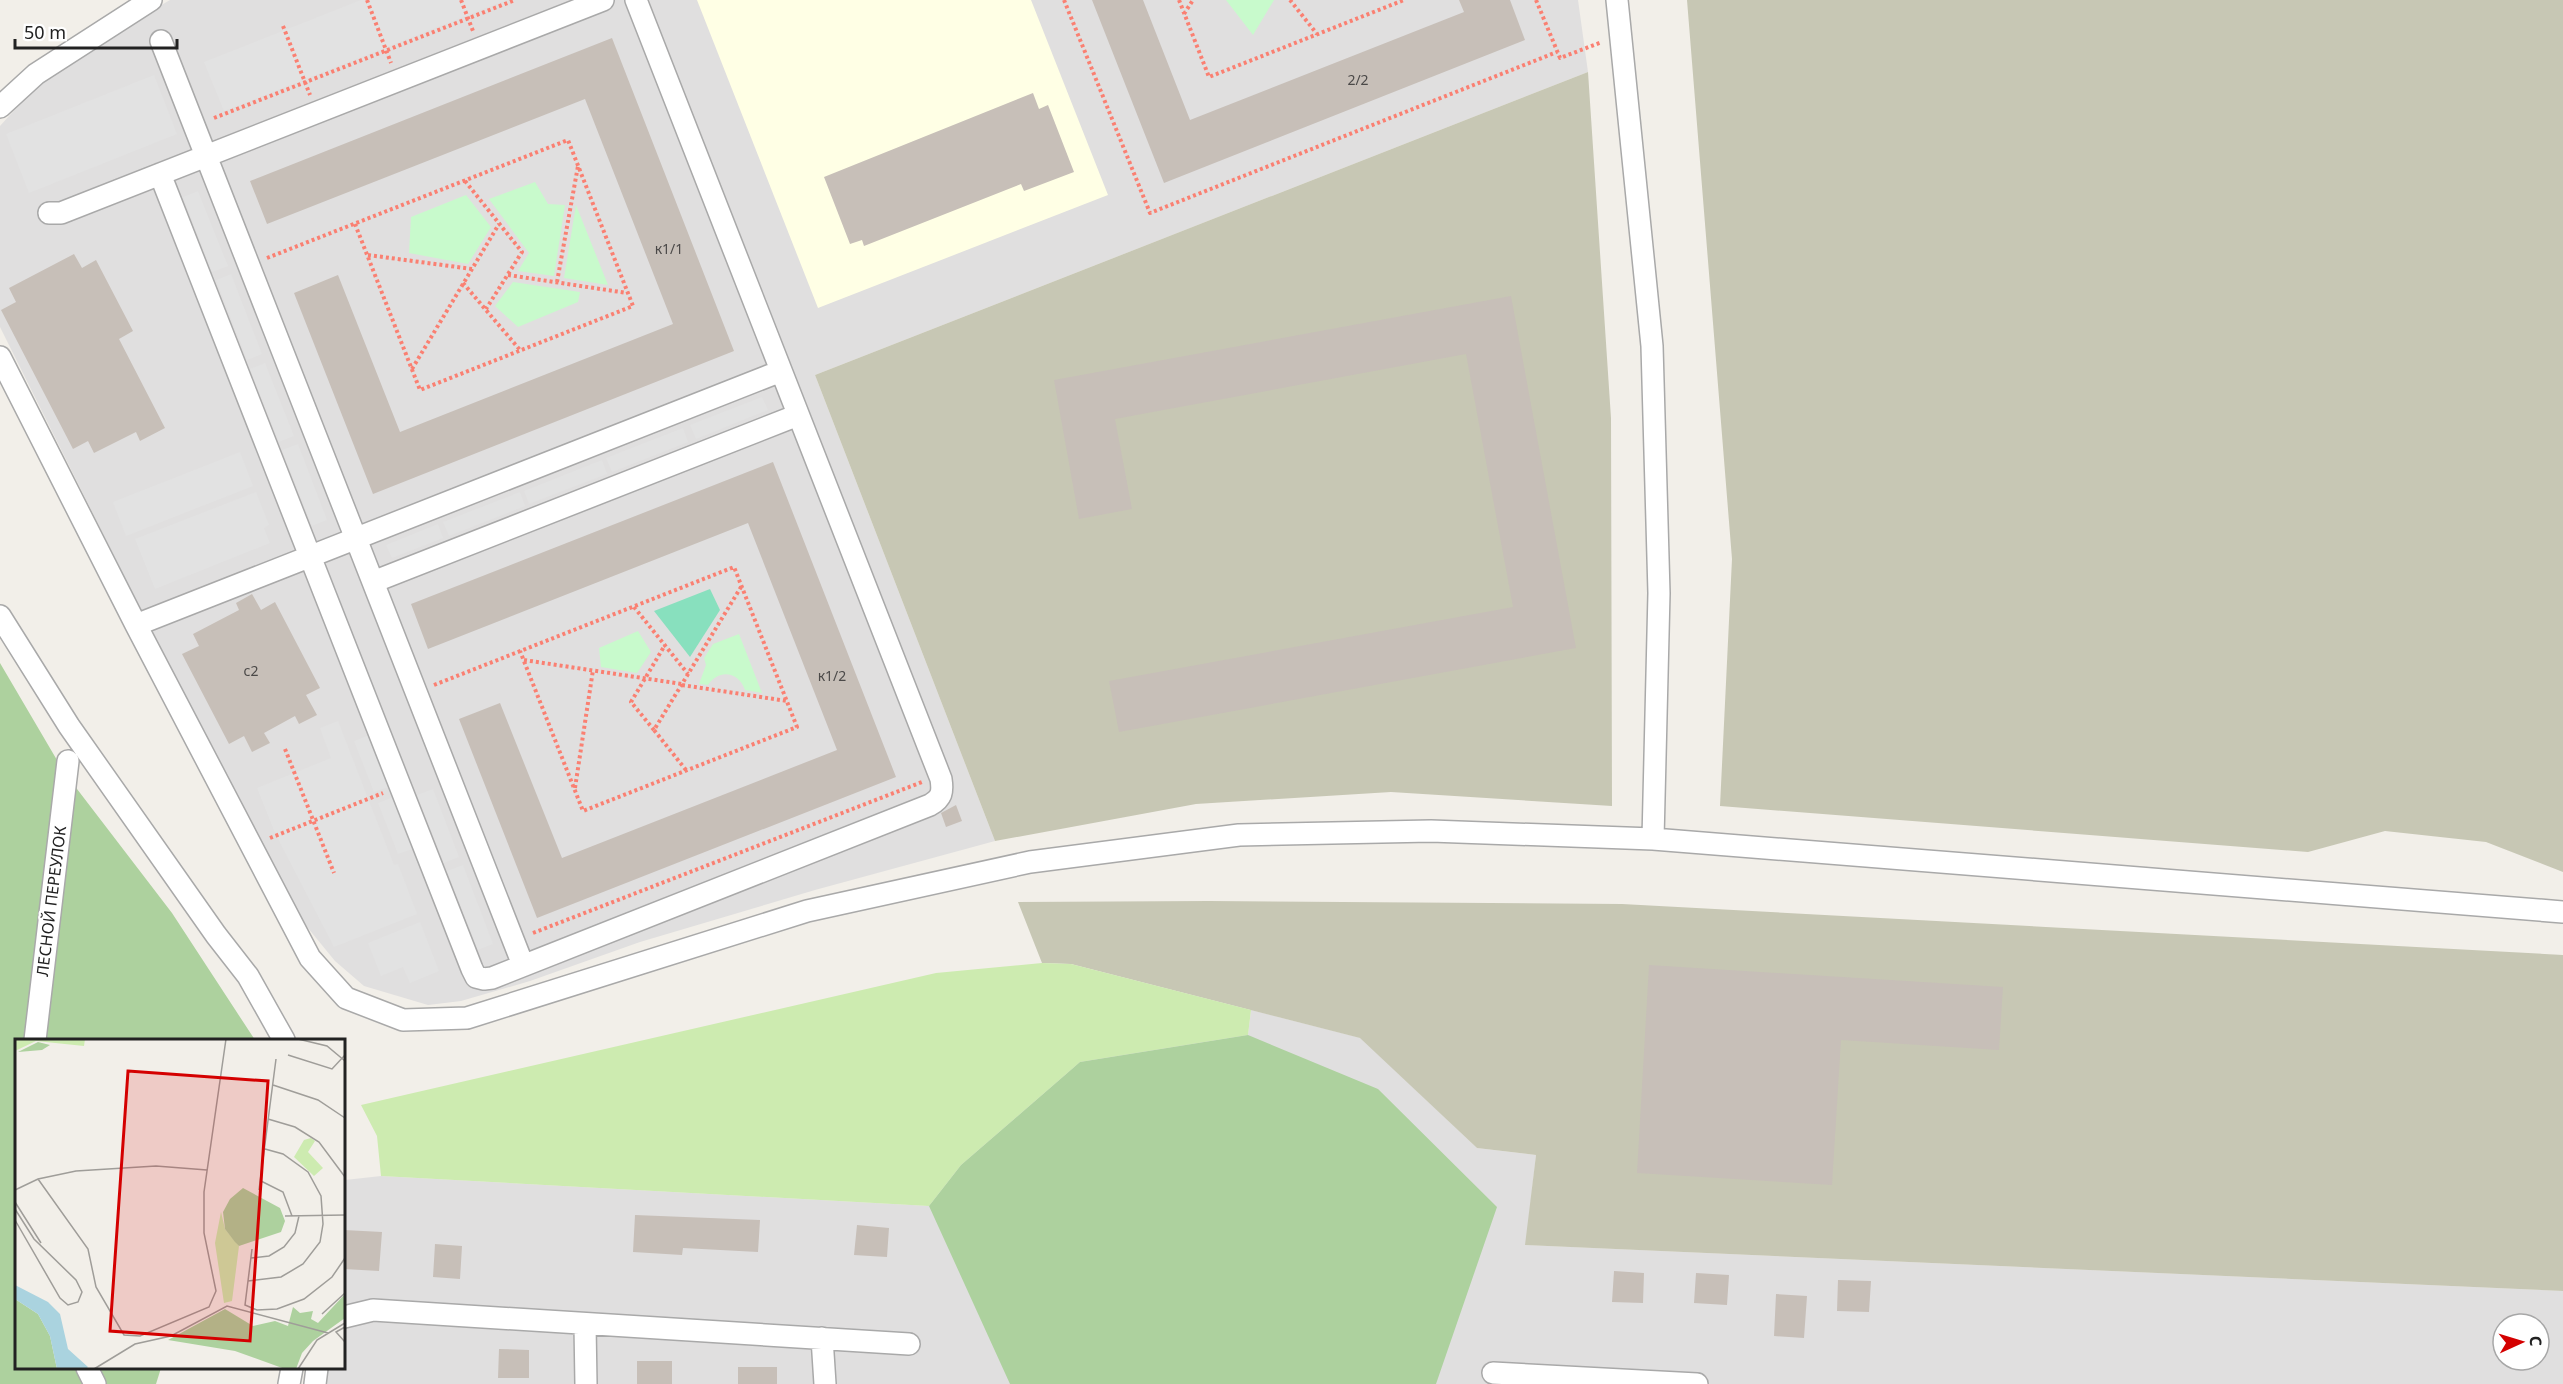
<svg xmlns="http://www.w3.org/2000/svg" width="2563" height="1384" font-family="'Noto Sans',sans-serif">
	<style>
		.residential { fill: #e0dfdf; fill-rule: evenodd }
		.education { fill: #ffffe5 }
		.construction { fill: #c7c7b4 }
		.grass { fill: #cdebb0 }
		.forest { fill: #add19e }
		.park { fill: #c8facc }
		.pitch { fill: #88e0be }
		.parking { fill: #e2e2e2 }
		.building { fill: #c7bfb8 }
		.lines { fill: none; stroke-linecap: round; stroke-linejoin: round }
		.minor-casing { stroke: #a9a9a9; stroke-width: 24 }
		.path { stroke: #fa8072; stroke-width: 4; stroke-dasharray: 3 3; stroke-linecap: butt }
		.minor { stroke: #fff; stroke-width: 21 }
		.labels { text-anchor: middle; stroke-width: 4.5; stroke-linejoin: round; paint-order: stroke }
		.number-label { font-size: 14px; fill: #4b4948 }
		.street-label { font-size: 16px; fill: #222; stroke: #fff }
		.inset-road { fill: none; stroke: #9f9d99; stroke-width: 1.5 }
		.view { fill: #d40000; fill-opacity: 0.15; stroke: #d40000; stroke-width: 3 }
		.inset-edge { fill: none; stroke: #222; stroke-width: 3 }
	</style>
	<rect width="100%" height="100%" fill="#f2efe9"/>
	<path class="residential" d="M170,0H1578L1588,72L815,375L995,841L815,890L640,942L530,981L461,1001L428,1005L364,986L335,961L303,922L137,602L0,327V126L38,84L80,53Z
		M1251,1010L1361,1038L1477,1148L1536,1155L1526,1245L2563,1291V1384H306L309,1368H344L345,1180L381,1176L929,1206L1080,1062L1248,1035ZM2503,1324H2539V1360H2503Z"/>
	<path class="education" d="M697,0H1031L1108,195L818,308Z"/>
	<path class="construction" d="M1687,0H2563V872L2486,842L2385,831L2308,852L1720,806L1732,559Z
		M1588,72L1611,418L1612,806L1391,792L1196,804L995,841L815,375Z
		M1209,901L1622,904L2563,955V1291L1525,1245L1536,1155L1477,1148L1360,1038L1071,964L1042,963L1018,902Z"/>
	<path class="grass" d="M1042,963L1071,964L1251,1010L1248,1035L1080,1062L961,1165L929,1206L381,1176L377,1136L361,1105L936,973Z"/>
	<path class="forest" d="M0,663L64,772L172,913L255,1040H16V1368H161L156,1384H0Z
		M1248,1035L1378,1089L1497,1207L1436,1384H1010L929,1206L961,1165L1080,1062Z"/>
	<path class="park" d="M1226,0H1274L1253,35Z
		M535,182L548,204L565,205L554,276L518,271L529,253L489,199Z
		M466,195L491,227L468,264L409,253L411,217Z
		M576,205L608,285L564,278Z
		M513,282L580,292L578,302L518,327L495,306Z
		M638,631L651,652L637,673L601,667L599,648Z
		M739,634L762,693L745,690C739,672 719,668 708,685L699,684L706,665L704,658L713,644Z"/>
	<path class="pitch" d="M710,589L720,610L690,657L654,611Z"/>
	<path class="parking" d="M361,0H506L224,111L204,62Z
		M154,75L177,134L29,193L6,134Z
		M198,191L228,266L212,272L183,197Z
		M231,274L262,354L247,360L216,280Z
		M265,363L294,436L279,442L250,369Z
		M762,397L768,410L696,439L690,425Z
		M683,428L688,442L612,472L606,458Z
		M298,444L327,520L312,526L282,450Z
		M240,452L253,486L126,536L113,502Z
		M602,460L607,474L529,504L524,491Z
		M256,492L269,525L264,528L270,543L155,589L135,539Z
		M520,492L525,506L449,536L443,522Z
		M438,524L443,538L392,558L386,545Z
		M338,721L394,865L398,864L417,914L334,947L275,833L257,788L331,758L320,728Z
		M369,735L389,787L374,792L354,741Z
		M433,789L459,857L444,863L417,795Z
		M393,797L413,849L398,854L378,803Z
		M463,865L493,944L478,950L447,871Z
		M420,922L439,971L410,983L403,967L381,976L368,943Z"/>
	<path class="building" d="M1092,0H1143L1190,120L1464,12L1459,0H1510L1525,40L1164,183Z
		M612,38L734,351L373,494L294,293L338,275L400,432L673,324L585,99L267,224L250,181Z
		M1033,93L1039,109L1048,105L1074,172L1024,191L1021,184L864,246L862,240L850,244L824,177Z
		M74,254L82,268L96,260L133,331L119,339L165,428L140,441L136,432L94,453L88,441L73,449L1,310L16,302L9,288Z
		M1511,296L1576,648L1119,732L1109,681L1513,607L1466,354L1115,419L1132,509L1079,519L1054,380Z
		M773,462L896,777L537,918L459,719L500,703L562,858L837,750L748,523L428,649L411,604Z
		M252,594L261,610L275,602L320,688L306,695L317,715L299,724L295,716L264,733L270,743L252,752L244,736L229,744L182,654L199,646L193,634L239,610L236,603Z
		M956,805L962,821L946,827L941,813Z
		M1649,965L2003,987L1999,1050L1841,1040L1832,1185L1637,1173Z
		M635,1215L760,1220L758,1252L683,1248L682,1255L633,1252Z
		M857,1225L889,1228L887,1257L854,1255Z
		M344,1230L382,1232L379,1271L344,1269Z
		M435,1244L462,1246L460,1279L433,1277Z
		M1614,1271L1644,1273L1643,1303L1612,1302Z
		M1696,1273L1729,1275L1727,1305L1694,1303Z
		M1838,1280L1871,1281L1869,1312L1837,1311Z
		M1776,1294L1807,1296L1804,1338L1774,1336Z
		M499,1349L529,1350V1378H498Z
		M637,1361H672V1384H637Z
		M738,1367H777V1384H738Z"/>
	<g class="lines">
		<g class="minor-casing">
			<path id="minor" d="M1617,0L1652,346L1659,593L1653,839
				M161,41L523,965
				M0,107L36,74L151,0
				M160,174L472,969L476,977L484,979L492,978L930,805C942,798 943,792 941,779L636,0
				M49,213H61L603,0
				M0,357L136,625L310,958L346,998L403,1020L467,1018L807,911L1030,862L1239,835L1431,831L1653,839L2563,912
				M373,582L798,415
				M0,616L69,726L216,935L248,976L284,1040
				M136,625L781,371
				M35,1040L68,761
				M344,1317L373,1310L909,1344
				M585,1325L586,1384
				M822,1338L825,1384
				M87,1368L95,1384
				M1493,1373L1697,1384
				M289,1384L292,1368
				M315,1384L317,1368"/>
		</g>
		<path class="path" d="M367,0L391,63
			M461,0L473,31
			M1064,0L1150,213L1557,52
			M1179,0L1209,77L1404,0
			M1290,0L1317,34
			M1536,0L1560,58L1602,42
			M1184,14L1193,0
			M283,26L310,95
			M214,118L515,0
			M465,181L522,252L486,309
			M368,255L472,269
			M267,258L568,140L633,306L420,390L355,224
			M508,275L627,293
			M557,282L578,166
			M463,283L520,350
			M412,369L499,224
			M634,607L688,674
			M524,660L682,684
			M434,685L734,567L797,727L583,811L520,651
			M682,685L787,701
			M654,730L631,702L665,645
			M285,749L334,873
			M686,770L654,730L741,587
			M575,788L593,670
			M270,838L383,793
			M533,933L922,782"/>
		<use href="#minor" class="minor"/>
	</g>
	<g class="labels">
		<g class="number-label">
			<text x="1358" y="85">2/2</text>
			<text x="669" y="254">к1/1</text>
			<text x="251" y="676">с2</text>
			<text x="832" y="681">к1/2</text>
		</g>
		<g class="street-label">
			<text transform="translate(51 901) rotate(-83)" y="6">ЛЕСНОЙ ПЕРЕУЛОК</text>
		</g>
	</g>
	<g transform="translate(15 1039)">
		<rect width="330" height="330" fill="#f2efe9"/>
		<path d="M0,0H70L69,7L21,2L0,12ZM296,99L300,102L293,113L308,129L299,137L279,118L289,101ZM206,173L210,190L224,207L217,262L209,264L200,204Z" fill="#cdebb0"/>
		<path d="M23,3L35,6L27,11L3,13ZM228,149L265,169L270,182L266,193L224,207L220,203L210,190L208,173L215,160ZM330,255V279L298,302L287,314L281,330H270L220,312L153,301L210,270L238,287L260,282L273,287L278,268L285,274L298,272L296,280L303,284ZM0,260L23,275L35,297L42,330H0Z" fill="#add19e"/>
		<path d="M0,246L33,263L45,275L53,310L73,328L71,330H42L35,297L23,275L0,260Z" fill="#aad3df"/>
		<path class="inset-road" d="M283,0L312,7L330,22M273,16L317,30L330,16M258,46L303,61L330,79M253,80L280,88L304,103L330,138M23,140L73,210L81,248L109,296L125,297L194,268L201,252L189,194V153L211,0M246,142L268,153L277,177M0,151L23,140L61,132L141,127L192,131M244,151L261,20M0,163L26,204M0,170L19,200L61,241L67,253L63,263L53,266L45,259L0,181M270,177L330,176M237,210L230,266L242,271L262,270L289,260L317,238L330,219M236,219L254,217L269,208L280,194L284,177M233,242L266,238L288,225L305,203L308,185L306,157L293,133L268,115L250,110M307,275L330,254M330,288L321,293L330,303M79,330L120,305L156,297L212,267L313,294M283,330L302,301L330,284"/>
		<path class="view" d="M113,32L253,42L235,302L95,292Z"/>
		<rect width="330" height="330" class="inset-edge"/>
	</g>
	<g transform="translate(2521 1342) rotate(86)"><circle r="28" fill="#ffffff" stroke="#a7a7a7" stroke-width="1.5"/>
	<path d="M0-4.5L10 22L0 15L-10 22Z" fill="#d40000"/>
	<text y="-9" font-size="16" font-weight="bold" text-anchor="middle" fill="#222222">С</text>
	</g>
	<path d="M15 39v9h162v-9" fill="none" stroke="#222222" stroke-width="3"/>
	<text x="24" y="39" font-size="18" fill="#222222" stroke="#ffffff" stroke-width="4.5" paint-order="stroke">50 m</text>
</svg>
